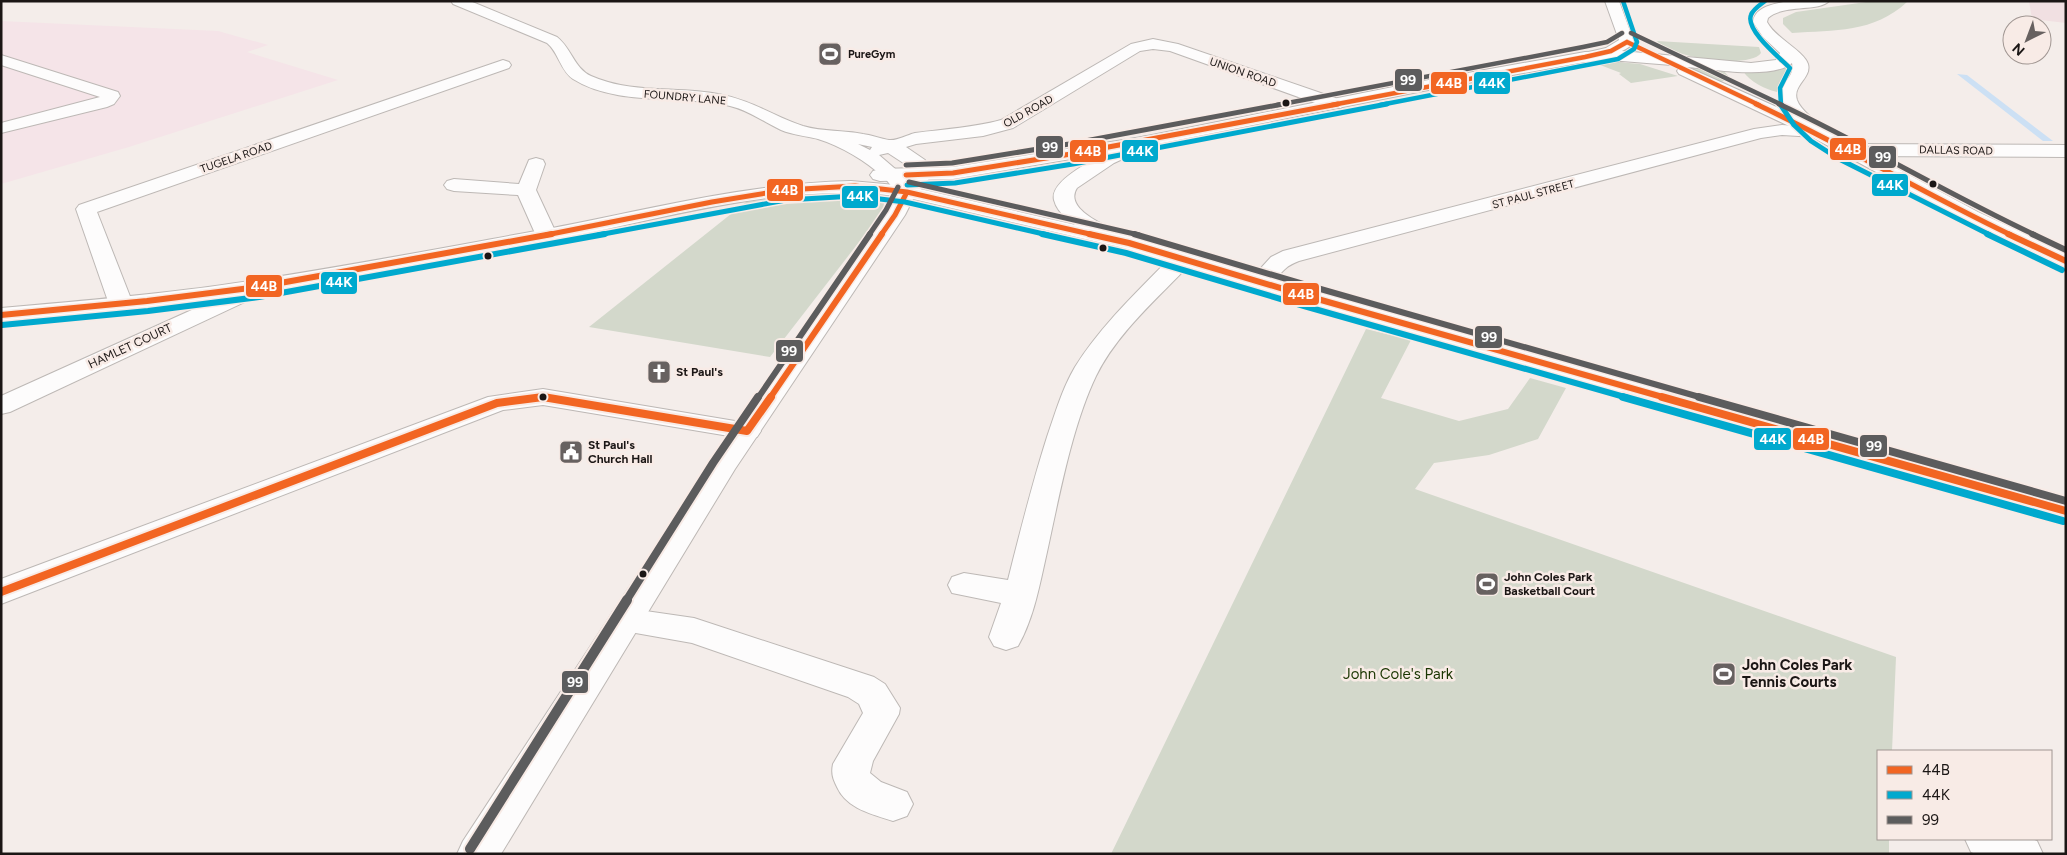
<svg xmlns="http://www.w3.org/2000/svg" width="2067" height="855" font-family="Figtree,sans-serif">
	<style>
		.industrial { fill: #f5e4e8 }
		.education { fill: #f1e0e2 }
		.green { fill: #d3d8cb }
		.water { fill: #cce0f4 }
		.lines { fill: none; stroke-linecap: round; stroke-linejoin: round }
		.street-casing { stroke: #bdb8b5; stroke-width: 2 }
		.secondary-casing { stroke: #bdb8b5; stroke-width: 2 }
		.primary-casing { stroke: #bdb8b5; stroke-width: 2 }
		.street { fill: #fdfcfc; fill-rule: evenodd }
		.secondary { fill: #fdfcfc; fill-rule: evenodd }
		.primary { fill: #fdfcfc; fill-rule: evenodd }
		.bus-1-far3-casing { stroke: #f8ebe6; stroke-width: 6 }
		.bus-1-far2-casing { stroke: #f8ebe6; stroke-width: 8 }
		.bus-1-far1-casing { stroke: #f8ebe6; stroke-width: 9 }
		.bus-1-casing { stroke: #f8ebe6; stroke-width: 12 }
		.bus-2-far3-casing { stroke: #f8ebe6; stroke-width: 6 }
		.bus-2-far2-casing { stroke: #f8ebe6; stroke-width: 8 }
		.bus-2-far1-casing { stroke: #f8ebe6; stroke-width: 9 }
		.bus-2-casing { stroke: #f8ebe6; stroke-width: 12 }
		.bus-3-far4-casing { stroke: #f8ebe6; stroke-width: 6 }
		.bus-3-far3-casing { stroke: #f8ebe6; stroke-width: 8 }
		.bus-3-far2-casing { stroke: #f8ebe6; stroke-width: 9 }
		.bus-3-far1-casing { stroke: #f8ebe6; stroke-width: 12 }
		.bus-3-casing { stroke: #f8ebe6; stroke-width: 14 }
		.bus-1-far3 { stroke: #f26522; stroke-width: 4.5 }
		.bus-1-far2 { stroke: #f26522; stroke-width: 5 }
		.bus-1-far1 { stroke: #f26522; stroke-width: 6 }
		.bus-1 { stroke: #f26522; stroke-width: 8 }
		.bus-2-far3 { stroke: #00a9ce; stroke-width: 4.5 }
		.bus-2-far2 { stroke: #00a9ce; stroke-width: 5 }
		.bus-2-far1 { stroke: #00a9ce; stroke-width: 6 }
		.bus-2 { stroke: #00a9ce; stroke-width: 8 }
		.bus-3-far4 { stroke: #5c5c5d; stroke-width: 4.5 }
		.bus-3-far3 { stroke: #5c5c5d; stroke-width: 5 }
		.bus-3-far2 { stroke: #5c5c5d; stroke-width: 6 }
		.bus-3-far1 { stroke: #5c5c5d; stroke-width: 8 }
		.bus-3 { stroke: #5c5c5d; stroke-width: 10 }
		.bus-dot { fill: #1b1615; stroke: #f8ebe6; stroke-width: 2 }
		.labels { text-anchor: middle; stroke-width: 5; stroke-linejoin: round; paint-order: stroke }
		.far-poi-label { font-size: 11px; font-weight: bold; fill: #1b1615; stroke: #f8ebe6; text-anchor: start }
		.far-street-label { font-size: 11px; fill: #1b1615; stroke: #f8ebe6 }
		.street-label { font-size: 12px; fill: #1b1615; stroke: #f8ebe6 }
		.poi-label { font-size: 12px; font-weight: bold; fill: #1b1615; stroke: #f8ebe6; text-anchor: start }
		.near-poi-label { font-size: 15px; font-weight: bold; fill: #1b1615; stroke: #f8ebe6; text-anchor: start }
		.near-park-label { font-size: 15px; fill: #1a3602; stroke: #f8ebe6 }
		.line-badge { stroke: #f8ebe6; stroke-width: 2 }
		.badge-label { font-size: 14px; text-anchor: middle; font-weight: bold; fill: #fff }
	</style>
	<rect width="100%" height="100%" fill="#f4edea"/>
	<path class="industrial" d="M1,21L218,31L268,45L247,52L338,80L129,147L1,184Z"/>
	<path class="education" d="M2029,1H2066V23L2032,19Z"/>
	<path class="green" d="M1873,1L1907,2C1874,33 1834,30 1792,33L1783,24V18L1796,12Z
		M1657,41L1759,47L1761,53C1749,70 1668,57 1657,41Z
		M1606,61L1640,64L1678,76L1631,83L1619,74L1621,73L1595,63Z
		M1692,66L1723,70L1731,79L1720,82L1688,68Z
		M1785,68L1790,69C1787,78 1778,82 1777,92C1765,89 1750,82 1743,71H1770Z
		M841,191C856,192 873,191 884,203L883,211L770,357L589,327L746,202Z
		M1366,329L1411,340L1381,398L1459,421L1508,409L1530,378L1566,388L1538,439L1489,455L1434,463L1415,489L1896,657L1892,751H1878V839H1889V854H1111Z"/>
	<path class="water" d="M1957,74L1967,75L2053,141H2043Z"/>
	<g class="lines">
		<g class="street-casing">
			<path id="street" d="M451,1H470L557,37C572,49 574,68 591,76C631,94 677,86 718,94C752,100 773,116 803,126C823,132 844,130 863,134C872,135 881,139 889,140C897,141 907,135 915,133C944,129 972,128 1001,120L1131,44L1153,39L1178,44L1341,100L1343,104L1341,108H1329L1170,51L1153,49L1140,51L1013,128L983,136L916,144L906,147L925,160L932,174C927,181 918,197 908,198C898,199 891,183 883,177C866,161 841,146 818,139C806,136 793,135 781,130C764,122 748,110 730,106C681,94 617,107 573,79C560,70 559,53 547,43L453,4ZM858,144L872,147L870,150ZM888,153L911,168L912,173L907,179L879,155Z
				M1,55L118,92L120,96L114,104L107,107L1,133V123L100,97L1,65Z
				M503,60L509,62L511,65L509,68L97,212L133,304L129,309L121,311L113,309L109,304L76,209L79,205Z
				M1782,125L1822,128L1825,132L1822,136L1816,137L1782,135L1761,138L1299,261C1294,263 1289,265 1285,269C1274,279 1269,290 1252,286L1249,281L1271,257L1283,251L1754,129Z
				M1846,144L2066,145V157L1846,156L1839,154L1837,150L1839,146Z
				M536,158L543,160L545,164L536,190L557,235L554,240L546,241L538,240L518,195L454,191L447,189L444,185L447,181L454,179L519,184L529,160Z
				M1183,251L1191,253L1194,258L1191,263C1158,298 1117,333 1096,376C1072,426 1059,497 1047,552C1040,583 1034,618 1018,646L1006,650L994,646L989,637L1001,603L952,593L948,585L952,577L964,573L1008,580C1020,532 1032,484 1047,437C1055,414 1062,389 1075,367C1102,324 1140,289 1175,253Z
				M258,280L266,282L269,287L266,292L10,412L1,414V396Z
				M543,389L747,423L757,425L761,431L757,437L747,439L543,405L503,410L1,604V579L488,397Z
				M625,608L694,618L874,677L885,684L900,708L899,714L873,761L870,773L881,782L907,792L913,804L907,816L893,821C872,814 847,809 837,787C833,779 831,774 833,764L863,713L859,704L848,697L692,643L613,629L608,620L613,611Z
				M1965,839H2032L2037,841L2043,854H1975L1971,852Z"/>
		</g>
		<g class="secondary-casing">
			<path id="secondary" d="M1605,1H1619L1634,42C1627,53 1592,63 1580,60L1577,57L1580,54L1606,48L1619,40Z
				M1148,136L1154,137L1157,141L1154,145L953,179L880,181L873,179L870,175L873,171L880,169L953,167Z
				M851,181L907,186L1128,237L1136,238L1139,243L1136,248L1128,249L913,199L905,215L735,469L501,854H457L463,841L711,462L885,215L895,196C774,182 653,222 536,244C427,264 319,285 209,301C140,310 71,316 1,322V308C70,302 139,296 208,287C317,272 426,251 536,231C640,212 744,183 851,181Z"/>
		</g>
		<g class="primary-casing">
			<path id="primary" d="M1788,1H1829C1819,12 1783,4 1768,18L1767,22C1775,38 1804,51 1808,64C1812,78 1792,85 1797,100C1801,111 1814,118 1820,127L1978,212L2066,253V268L1964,220L1810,136L1679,74L1677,71L1679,68L1684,66L1622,61L1585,62L1423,91L1153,145L1114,163L1077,188C1058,217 1145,241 1164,246C1463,335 1765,417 2066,501V521C1942,487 1819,450 1695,415C1528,367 1360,319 1193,269C1161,259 1063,237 1054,200C1048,175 1124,145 1142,137L1423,81L1585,52L1622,51L1751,63L1776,60L1780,53L1763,37L1753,22C1755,6 1775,4 1788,1ZM1792,63C1796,84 1767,82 1788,112L1687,67C1712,69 1772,80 1792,63Z"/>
		</g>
		<use href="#street" class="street"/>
		<use href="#secondary" class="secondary"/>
		<use href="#primary" class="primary"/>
		<g class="bus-1-far3-casing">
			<path id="bus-1-far3" d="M1627,42L1759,105
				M1332,105L1585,57L1611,51L1627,42"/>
		</g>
		<g class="bus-1-far2-casing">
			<path id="bus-1-far2" d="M1756,104C1843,145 1925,194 2011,235
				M906,175L953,173L1071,154L1338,104
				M546,235L712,202L785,190L855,186L907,192L1094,235
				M881,235L895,215L907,192"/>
		</g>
		<g class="bus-1-far1-casing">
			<path id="bus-1-far1" d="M1089,234L1129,243L1307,296L1666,398
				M2008,234L2066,261
				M1,315L147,301L258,287L552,234
				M537,398H548
				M770,398L882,234"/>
		</g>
		<g class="bus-1-casing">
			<path id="bus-1" d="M1662,397L2066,511
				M1,592L497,403L543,397L747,431L771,397"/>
		</g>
		<g class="bus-2-far3-casing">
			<path id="bus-2-far3" d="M1765,1C1760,5 1753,9 1751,15C1745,30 1780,58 1790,68L1780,88L1781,105
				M1380,105L1618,59L1634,49L1637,42L1623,1"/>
		</g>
		<g class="bus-2-far2-casing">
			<path id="bus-2-far2" d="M1780,104L1794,125L1811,141L1839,159L1990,235
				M907,185L955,183L1073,164L1387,104
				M598,235L786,200L855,196L905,202L1048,235"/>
		</g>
		<g class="bus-2-far1-casing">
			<path id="bus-2-far1" d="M1042,234L1126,253L1304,306L1628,398
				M1987,234L2062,270
				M2,325L148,311L259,297L605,234"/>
		</g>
		<g class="bus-2-casing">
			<path id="bus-2" d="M1623,397L2063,521"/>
		</g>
		<g class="bus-3-far4-casing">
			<path id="bus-3-far4" d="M1631,33L1782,105
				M1277,105L1583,47L1607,42L1622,33"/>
		</g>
		<g class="bus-3-far3-casing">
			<path id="bus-3-far3" d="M1779,104C1866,145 1948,194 2035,235
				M906,165L952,163L1069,144L1283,104
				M909,182L1139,235
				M869,235L886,210L898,187"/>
		</g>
		<g class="bus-3-far2-casing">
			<path id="bus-3-far2" d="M1134,234L1310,286L1703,398
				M2032,234L2066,250
				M758,398L870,234"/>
		</g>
		<g class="bus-3-far1-casing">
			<path id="bus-3-far1" d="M1699,397L2066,501
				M626,601L713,463L758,397"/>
		</g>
		<g class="bus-3-casing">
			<path id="bus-3" d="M470,849L627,600"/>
		</g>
		<use href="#bus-1-far3" class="bus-1-far3"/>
		<use href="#bus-1-far2" class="bus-1-far2"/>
		<use href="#bus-1-far1" class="bus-1-far1"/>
		<use href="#bus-1" class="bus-1"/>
		<use href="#bus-2-far3" class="bus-2-far3"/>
		<use href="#bus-2-far2" class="bus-2-far2"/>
		<use href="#bus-2-far1" class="bus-2-far1"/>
		<use href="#bus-2" class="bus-2"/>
		<use href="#bus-3-far4" class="bus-3-far4"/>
		<use href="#bus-3-far3" class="bus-3-far3"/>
		<use href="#bus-3-far2" class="bus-3-far2"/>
		<use href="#bus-3-far1" class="bus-3-far1"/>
		<use href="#bus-3" class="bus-3"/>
	</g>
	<defs>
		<g id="stadium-square" transform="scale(1.25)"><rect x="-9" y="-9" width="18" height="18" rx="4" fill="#676160" stroke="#f8ebe6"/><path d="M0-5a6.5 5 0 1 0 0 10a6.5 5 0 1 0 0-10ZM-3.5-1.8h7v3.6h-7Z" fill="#fff"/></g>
		<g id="church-square" transform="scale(1.25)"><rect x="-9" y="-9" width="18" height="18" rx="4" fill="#676160" stroke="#f8ebe6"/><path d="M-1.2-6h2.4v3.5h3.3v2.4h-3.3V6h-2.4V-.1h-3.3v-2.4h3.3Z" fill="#fff"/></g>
		<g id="civic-square" transform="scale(1.25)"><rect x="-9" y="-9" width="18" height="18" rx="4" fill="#676160" stroke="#f8ebe6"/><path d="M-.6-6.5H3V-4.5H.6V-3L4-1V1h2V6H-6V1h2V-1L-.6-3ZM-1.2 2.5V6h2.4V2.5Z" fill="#fff"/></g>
	</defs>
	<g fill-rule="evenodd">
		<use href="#stadium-square" x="830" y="54"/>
		<use href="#church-square" x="659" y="372"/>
		<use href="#civic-square" x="571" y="452"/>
		<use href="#stadium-square" x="1487" y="584"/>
		<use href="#stadium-square" x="1724" y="674"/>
	</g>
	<g class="bus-dot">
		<circle cx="1286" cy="103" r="4.5"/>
		<circle cx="1933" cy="184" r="4.5"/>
		<circle cx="1103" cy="248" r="4.5"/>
		<circle cx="488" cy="256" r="4.5"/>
		<circle cx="543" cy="397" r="4.5"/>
		<circle cx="643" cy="574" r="4.5"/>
	</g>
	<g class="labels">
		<g class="far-poi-label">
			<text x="848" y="58">PureGym</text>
		</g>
		<g class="far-street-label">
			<text transform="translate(1243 72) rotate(19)" y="4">UNION ROAD</text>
			<text transform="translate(685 97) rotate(5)" y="4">FOUNDRY LANE</text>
			<text transform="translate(1028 111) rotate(-29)" y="4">OLD ROAD</text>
			<text transform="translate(1956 150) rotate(1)" y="4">DALLAS ROAD</text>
			<text transform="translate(236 157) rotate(-19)" y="4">TUGELA ROAD</text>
			<text transform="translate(1533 194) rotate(-15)" y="4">ST PAUL STREET</text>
		</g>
		<g class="street-label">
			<text transform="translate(130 346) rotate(-25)" y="4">HAMLET COURT</text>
		</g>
		<g class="poi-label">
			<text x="676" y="376">St Paul's</text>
			<text x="588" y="449">St Paul's<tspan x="588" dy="14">Church Hall</tspan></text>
			<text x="1504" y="581">John Coles Park<tspan x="1504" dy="14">Basketball Court</tspan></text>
		</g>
		<g class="near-poi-label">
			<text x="1742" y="670">John Coles Park<tspan x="1742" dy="17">Tennis Courts</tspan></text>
		</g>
		<g class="near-park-label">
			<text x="1398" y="679">John Cole's Park</text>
		</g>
	</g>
	<g class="line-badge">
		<rect x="1394" y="68" width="29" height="24" rx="5" fill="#5c5c5d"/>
		<rect x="1430" y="71" width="38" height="24" rx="5" fill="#f26522"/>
		<rect x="1473" y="71" width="38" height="24" rx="5" fill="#00a9ce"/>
		<rect x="1035" y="135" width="29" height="24" rx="5" fill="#5c5c5d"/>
		<rect x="1829" y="137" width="38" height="24" rx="5" fill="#f26522"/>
		<rect x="1069" y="139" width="38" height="24" rx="5" fill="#f26522"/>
		<rect x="1121" y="139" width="38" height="24" rx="5" fill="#00a9ce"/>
		<rect x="1868" y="145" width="29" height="24" rx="5" fill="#5c5c5d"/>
		<rect x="1871" y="173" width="38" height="24" rx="5" fill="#00a9ce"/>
		<rect x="766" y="178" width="38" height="24" rx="5" fill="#f26522"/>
		<rect x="841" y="185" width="38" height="24" rx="5" fill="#00a9ce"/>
		<rect x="320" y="271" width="38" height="24" rx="5" fill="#00a9ce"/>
		<rect x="245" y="274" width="38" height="24" rx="5" fill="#f26522"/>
		<rect x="1282" y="282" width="38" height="24" rx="5" fill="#f26522"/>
		<rect x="1474" y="325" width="29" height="24" rx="5" fill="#5c5c5d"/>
		<rect x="775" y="339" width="29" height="24" rx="5" fill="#5c5c5d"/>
		<rect x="1753" y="427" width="39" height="24" rx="5" fill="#00a9ce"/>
		<rect x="1792" y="427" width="38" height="24" rx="5" fill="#f26522"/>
		<rect x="1859" y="434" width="29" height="24" rx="5" fill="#5c5c5d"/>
		<rect x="561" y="670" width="28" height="24" rx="5" fill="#5c5c5d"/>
	</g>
	<g class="badge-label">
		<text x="1408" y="85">99</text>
		<text x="1449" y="88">44B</text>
		<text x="1492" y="88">44K</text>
		<text x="1050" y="152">99</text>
		<text x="1848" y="154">44B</text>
		<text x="1088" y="156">44B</text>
		<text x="1140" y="156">44K</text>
		<text x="1883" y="162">99</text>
		<text x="1890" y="190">44K</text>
		<text x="785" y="195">44B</text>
		<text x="860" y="201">44K</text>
		<text x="339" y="287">44K</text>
		<text x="264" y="291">44B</text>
		<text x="1301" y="299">44B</text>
		<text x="1489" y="342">99</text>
		<text x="789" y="356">99</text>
		<text x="1773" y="444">44K</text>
		<text x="1811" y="444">44B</text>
		<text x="1874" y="451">99</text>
		<text x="575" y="687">99</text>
	</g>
	<rect width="2067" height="855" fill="none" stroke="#1b1615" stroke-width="5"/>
	<rect x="1877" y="750" width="175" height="90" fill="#f8ebe6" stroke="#a09692"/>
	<rect x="1887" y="766" width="25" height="8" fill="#f26522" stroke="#a09692"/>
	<text x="1922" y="775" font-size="15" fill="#1b1615">44B</text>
	<rect x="1887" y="791" width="25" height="8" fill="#00a9ce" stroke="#a09692"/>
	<text x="1922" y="800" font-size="15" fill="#1b1615">44K</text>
	<rect x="1887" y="816" width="25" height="8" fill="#5c5c5d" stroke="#a09692"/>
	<text x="1922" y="825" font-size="15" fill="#1b1615">99</text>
	<g transform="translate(2027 40) rotate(222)"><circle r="24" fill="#f8ebe6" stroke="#a09692"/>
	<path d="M0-4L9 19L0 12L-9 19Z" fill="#676160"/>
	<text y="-8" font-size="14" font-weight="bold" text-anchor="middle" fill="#1b1615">N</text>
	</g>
</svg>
